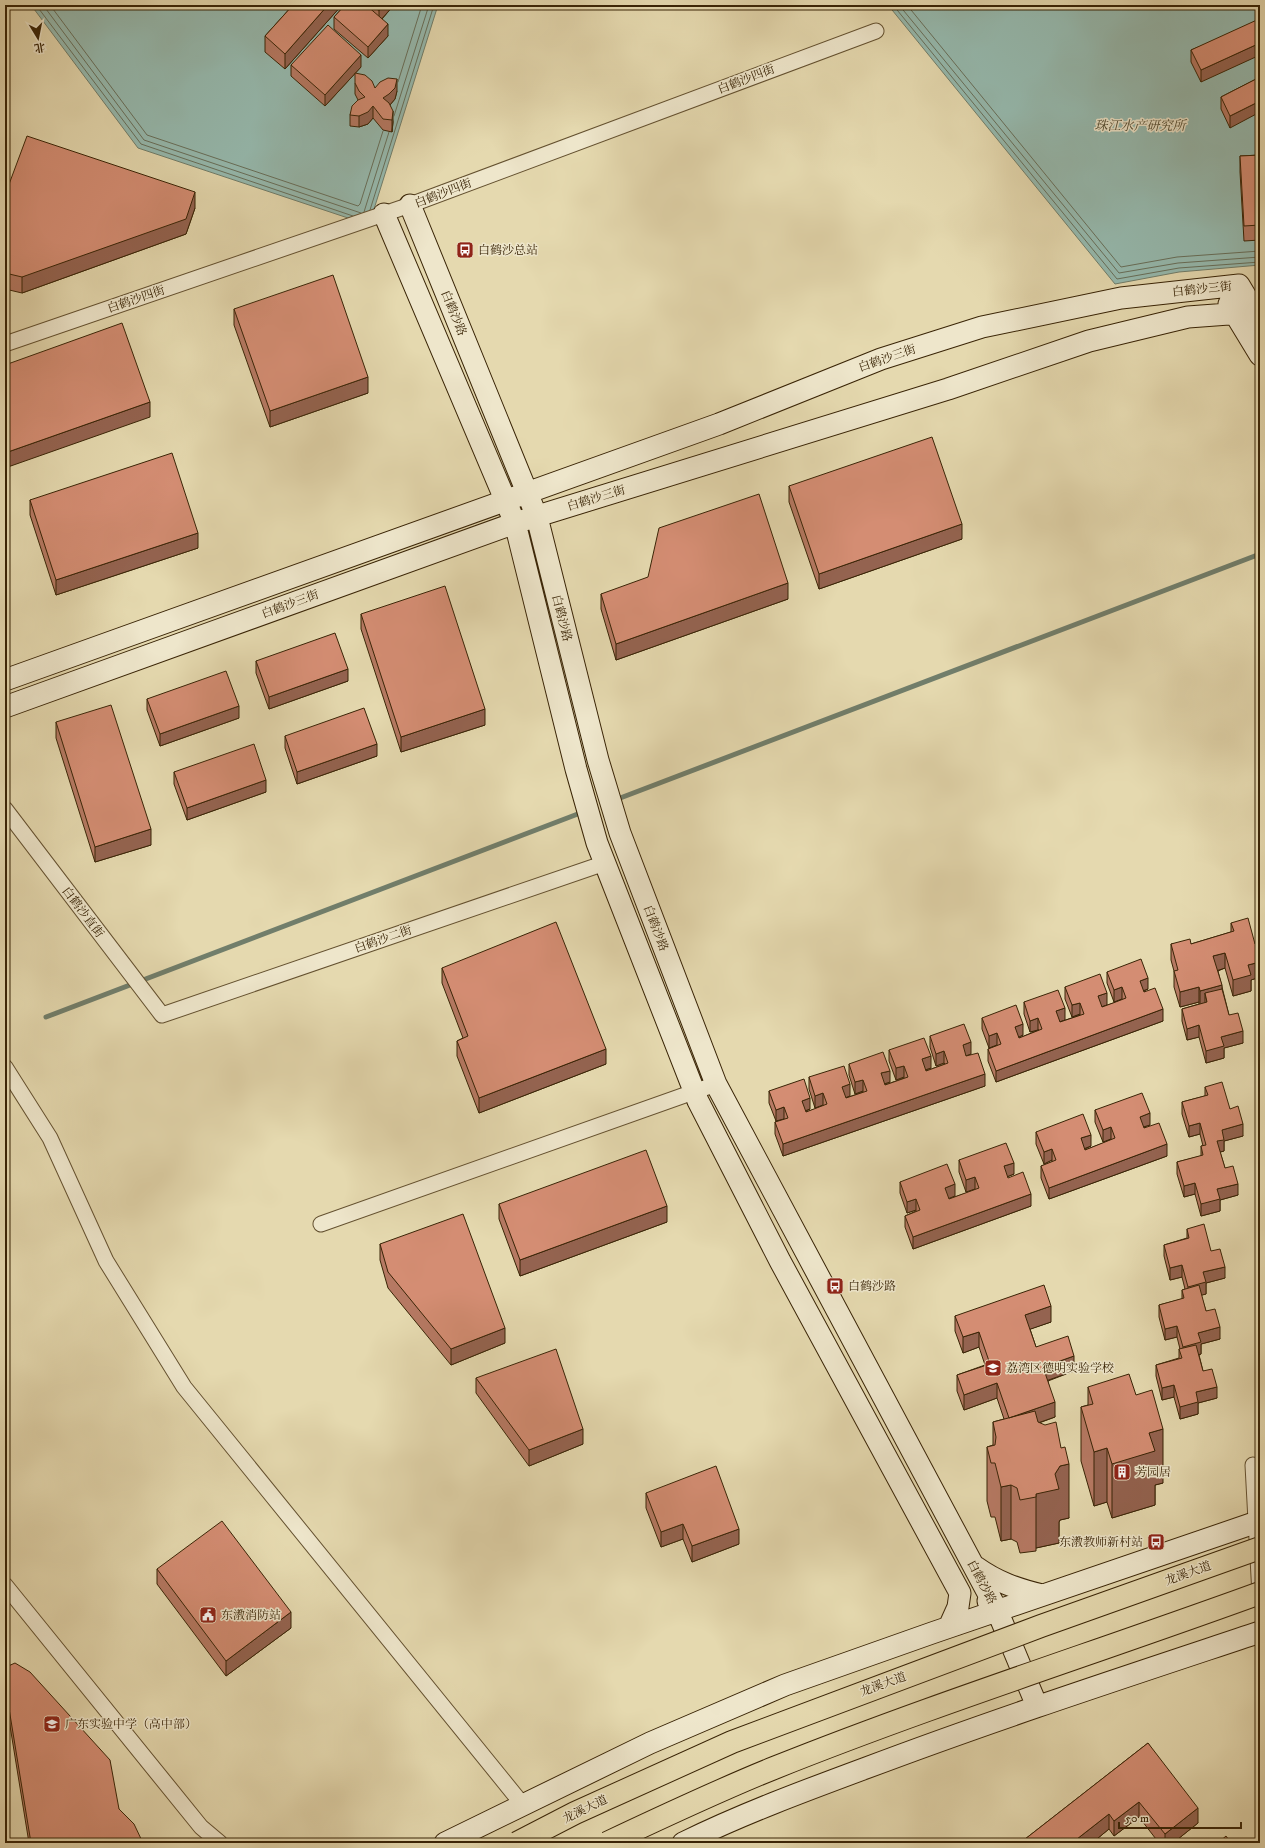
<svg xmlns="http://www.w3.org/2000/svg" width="1265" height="1848" font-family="'IM FELL DW Pica','Noto Serif SC',serif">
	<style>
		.water { fill: #96baaf; stroke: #717e6b }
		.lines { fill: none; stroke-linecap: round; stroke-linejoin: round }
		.shore { stroke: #686f5a; stroke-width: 1 }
		.stream { stroke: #717e6b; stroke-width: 5 }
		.street-casing { stroke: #645130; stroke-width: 17 }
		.secondary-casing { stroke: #392406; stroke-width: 23 }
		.street { stroke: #eee6cb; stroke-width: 15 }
		.secondary { stroke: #eee6cb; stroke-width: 21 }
		.primary-bridge-casing { stroke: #392406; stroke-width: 24; stroke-linecap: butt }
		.primary-bridge { stroke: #e5d9af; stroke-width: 22 }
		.wall { fill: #b67963; stroke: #392406 }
		.shaded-wall { fill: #946350; stroke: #392406 }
		.building { fill: #d48d73; stroke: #392406 }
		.labels { text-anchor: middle; stroke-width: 3; stroke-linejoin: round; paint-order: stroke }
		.street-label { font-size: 12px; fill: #392406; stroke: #eee6cb }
		.poi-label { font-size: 12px; fill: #392406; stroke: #eee6cb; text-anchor: start }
		.water-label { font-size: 13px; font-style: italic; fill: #504a30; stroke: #eee6cb }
	</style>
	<rect width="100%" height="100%" fill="#e5d9af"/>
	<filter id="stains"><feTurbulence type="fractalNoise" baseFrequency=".005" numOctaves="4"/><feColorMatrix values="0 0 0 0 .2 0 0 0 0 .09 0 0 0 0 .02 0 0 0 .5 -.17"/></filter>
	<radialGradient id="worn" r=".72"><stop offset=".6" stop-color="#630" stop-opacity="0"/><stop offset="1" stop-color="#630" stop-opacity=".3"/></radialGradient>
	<path class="water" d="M31,5H438L369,225L138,148Z
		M888,5H1260V265L1179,272L1115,284Z"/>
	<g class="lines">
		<path class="shore" d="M36,5L141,144L353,216
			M43,5L144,140L361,213
			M50,5L147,135L358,206L360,204L383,131
			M893,5L1117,279L1179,268L1260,262
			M899,5L1119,273L1178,263L1260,257
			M907,5L1121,267L1177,257L1260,251
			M398,82L422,5
			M394,116L429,5
			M370,210L434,5
			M364,212L389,132"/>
		<path class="stream" d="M615,800L1260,554
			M46,1017L583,812"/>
		<g class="street-casing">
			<path id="street" d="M5,344L410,205L876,31
				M5,809L162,1015L605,863
				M5,1067L50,1138L106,1261L184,1387L523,1805
				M321,1224L716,1084
				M1253,1465L1260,1595
				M5,1585L201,1827L220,1843"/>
		</g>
		<g class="secondary-casing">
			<path id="secondary" d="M410,205L537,517L598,760L620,833L716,1084L997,1610
				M384,214L515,523L576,769L597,843L698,1101L780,1261L960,1593L958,1607L949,1627
				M1229,304L1260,355
				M5,680L719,424L881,359L982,327L1121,298L1239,285L1260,320
				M5,707L515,523L948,389L1089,341L1188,317L1256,312
				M976,1567C997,1582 1017,1589 1042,1595
				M988,1601L997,1610L1037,1706
				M445,1843L650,1743L785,1685L932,1633L1257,1522
				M683,1843C742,1814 804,1791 866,1768C996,1719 1128,1676 1260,1632"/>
		</g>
		<use href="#street" class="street"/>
		<use href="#secondary" class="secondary"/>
		<g class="primary-bridge-casing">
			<path id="primary-bridge" d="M517,1843L575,1813L732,1742L1041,1626L1260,1548
				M607,1843C662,1817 717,1791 774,1768C934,1704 1098,1652 1260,1593"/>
		</g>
		<use href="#primary-bridge" class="primary-bridge"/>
	</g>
	<path class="wall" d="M293,5H342L285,69L265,52V36Z
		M345,5H394L382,19L388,36L368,58L334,29V17Z
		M1260,22L1201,82L1191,62V50Z
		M291,65L361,67L325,106L291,76Z
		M1260,77L1230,128L1221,109V97Z
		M355,83L375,88L397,91L395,99L390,105L393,122L392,132L383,130L373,118L368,124L359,127L350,126V115L358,100L355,94Z
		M1260,155V240L1244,241L1240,172V156Z
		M5,195L195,208L186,234L22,293L5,289Z
		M234,309L368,393L270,427L234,325Z
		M789,486L962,539L819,589L789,502Z
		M30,500L198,548L56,595L30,515Z
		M601,594L788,599L616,660L601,609Z
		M361,614L485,725L401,752L361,629Z
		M256,661L348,681L269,709L256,673Z
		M147,699L239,718L160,746L147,710Z
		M56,722L151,845L95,862L56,738Z
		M285,736L377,756L297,784L285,748Z
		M174,772L266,792L187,820L174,784Z
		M1231,923L1255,944L1260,943V977L1251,980V991L1233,996L1225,968L1218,971L1229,1015L1243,1043L1224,1048V1058L1206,1063L1199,1037L1187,1040L1182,1021V1009L1199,1004V1002L1180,1007L1174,987V971L1171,960V944H1191L1231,932Z
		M442,968L606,1064L479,1113L457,1056V1041L463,1038L442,983Z
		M1107,972L1148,989L1144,991L1163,1021L996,1082L988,1061V1049L997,1046V1045L989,1048L982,1029V1018L1023,1035L1018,1037L1019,1038L1039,1030H1038L1030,1032L1024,1014V1002L1065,1020L1060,1022L1080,1015V1014L1072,1017L1065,999V987L1107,1005L1102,1006V1007L1122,1000V999L1114,1002L1107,983Z
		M930,1036L971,1054L966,1056L985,1086L783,1156L775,1134V1122L784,1119L776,1121L769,1103V1091L810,1109L806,1111V1112L824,1106L823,1105L815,1108L809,1089V1077L850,1096L845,1097L846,1098L863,1092V1091L855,1094L849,1075V1064L890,1082L885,1084V1085L904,1078V1077L896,1080L889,1061V1050L931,1068L926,1070V1071L945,1064L944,1063L936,1066L930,1047Z
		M1205,1087L1230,1109L1243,1136L1224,1141V1151L1220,1152L1225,1168L1238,1195L1220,1200V1211L1201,1216L1195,1194L1184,1197L1177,1174V1162L1201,1156V1146H1203L1200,1134L1189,1137L1182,1114V1102L1205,1096Z
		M1095,1110L1150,1125L1144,1127L1167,1156L1049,1199L1041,1178V1166L1052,1162V1160L1044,1164L1036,1144V1132L1091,1146L1085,1149V1150L1111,1140V1139L1103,1142L1095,1122Z
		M959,1160L1014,1174L1007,1177L1008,1178L1031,1206L913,1249L905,1227V1216L916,1211V1210L907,1213L900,1193V1182L955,1196L948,1198L949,1199L975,1190V1189L966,1192L959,1172Z
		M499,1204L667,1222L520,1276L499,1219Z
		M1187,1229L1211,1251L1225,1278L1206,1283V1294L1201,1295L1206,1311L1220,1339L1201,1344V1354L1199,1355L1203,1371L1217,1398L1198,1403V1414L1180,1419L1174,1397L1162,1400L1156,1376V1365L1179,1358V1349H1180L1177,1337L1165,1340L1159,1317V1305L1182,1299V1290L1185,1289L1182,1277L1170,1280L1164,1256V1245L1187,1238Z
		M380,1244L505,1343L451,1365L388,1288L380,1260Z
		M955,1316L1051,1322L1030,1329L1036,1347L1074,1371L1048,1381L1055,1417L1039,1423L1069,1518L1060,1520L1059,1522V1543L1036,1548V1551L1020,1553L1017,1542L1011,1539L1001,1541L995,1517H991L987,1501V1447L993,1445V1422L1004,1419L997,1398L964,1410L957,1391V1375L985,1365L979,1347L963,1353L955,1331Z
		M476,1378L583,1444L529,1466L476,1393Z
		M1088,1387L1163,1483L1155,1485V1505L1112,1518L1107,1502L1094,1506L1081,1461V1407L1088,1405Z
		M646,1493L739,1544L692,1562L683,1539L661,1547L646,1508Z
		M157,1569L291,1628L226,1676L157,1584Z
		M5,1675L119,1809L143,1843H29L5,1695Z
		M1148,1743L1198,1823L1173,1843H1159L1139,1817L1114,1836L1109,1829L1092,1843H1020Z"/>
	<path class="shaded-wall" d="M328,5H342L285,69V54Z
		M384,5H394L379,22V11Z
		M388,24V36L368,58V47Z
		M1260,43V55L1201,82V70Z
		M361,55V67L325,106V95Z
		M397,79V91L395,99L389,106L383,98Z
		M1260,101V112L1230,128V116Z
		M373,106V118L368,124L359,127V116Z
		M393,111V122L392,132V120Z
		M195,192V208L186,234L22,293V277Z
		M368,377V393L270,427V411Z
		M150,402V417L5,468V453Z
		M962,524V539L819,589V574Z
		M198,533V548L56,595V580Z
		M788,583V599L616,660V644Z
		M348,669V681L269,709V697Z
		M239,706V718L160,746V734Z
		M485,709V725L401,752V737Z
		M377,744V756L297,784V772Z
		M266,780V792L187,820V808Z
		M151,829V845L95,862V847Z
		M1225,953V968L1213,972V956Z
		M1260,962V977L1251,980V991L1233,996V980L1248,965Z
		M1148,978V989L1140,992V981Z
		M1222,985V1000L1207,1002L1205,993V1005L1200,1006V991Z
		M1122,987V999L1114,1002V990Z
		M1199,987V1002L1180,1007V992Z
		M1107,993V1005L1098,1008V996Z
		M1080,1003V1014L1072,1017V1005Z
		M1065,1008V1020L1056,1023V1011Z
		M1163,1009V1021L996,1082V1071Z
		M1038,1018V1030L1030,1032V1021Z
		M1023,1024V1035L1015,1039V1027Z
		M1199,1025V1037L1187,1040V1029Z
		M1243,1031V1043L1224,1048V1058L1206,1063V1051L1221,1037Z
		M997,1033V1045L989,1048V1036Z
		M971,1042V1054L963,1057V1045Z
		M606,1049V1064L479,1113V1098Z
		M944,1051V1063L936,1066V1054Z
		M931,1056V1068L922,1071V1059Z
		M904,1066V1077L896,1080V1068Z
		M890,1071V1082L881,1085V1073Z
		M985,1074V1086L783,1156V1144Z
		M863,1080V1091L855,1094V1082Z
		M850,1084V1096L842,1099V1087Z
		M823,1093V1105L815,1108V1096Z
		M810,1098V1109L802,1112V1101Z
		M784,1107V1119L776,1121V1110Z
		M1150,1113V1125L1140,1128V1117Z
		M1200,1123V1134L1189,1137V1126Z
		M1243,1124V1136L1224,1141V1151L1217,1153V1141L1222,1130Z
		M1111,1127V1139L1103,1142V1130Z
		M1091,1135V1146L1081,1150V1138Z
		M1167,1144V1156L1049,1199V1188Z
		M1052,1149V1160L1044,1164V1152Z
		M1014,1163V1174L1004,1178V1166Z
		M975,1177V1189L966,1192V1180Z
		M1195,1183V1194L1184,1197V1186Z
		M955,1184V1196L945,1200V1188Z
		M1238,1184V1195L1220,1200V1211L1201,1216V1204L1217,1189Z
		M1031,1194V1206L913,1249V1237Z
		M916,1199V1210L907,1213V1202Z
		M667,1206V1222L520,1276V1260Z
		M1182,1265V1277L1170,1280V1268Z
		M1225,1267V1278L1206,1283V1294L1188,1299V1287L1203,1272Z
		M1051,1306V1322L1025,1331V1315Z
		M1177,1326V1337L1165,1340V1329Z
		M1220,1327V1339L1201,1344V1354L1183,1359V1347L1198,1333Z
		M505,1328V1343L451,1365V1349Z
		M979,1332V1347L963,1353V1337Z
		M1074,1356V1371L1043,1382V1367Z
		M997,1383V1398L964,1410V1395Z
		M1174,1385V1397L1162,1400V1388Z
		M1217,1387V1398L1198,1403V1414L1180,1419V1407L1196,1392Z
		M1055,1402V1417L1009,1433V1418Z
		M583,1429V1444L529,1466V1450Z
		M1163,1429V1483L1155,1485V1505L1112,1518V1464L1149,1433Z
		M1107,1448V1502L1094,1506V1452Z
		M1069,1464V1518L1060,1520L1059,1522V1543L1036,1548V1494L1055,1474L1060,1466Z
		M1011,1485V1539L1001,1541V1487Z
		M683,1524V1539L661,1547V1532Z
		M739,1529V1544L692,1562V1546Z
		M291,1612V1628L226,1676V1661Z
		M1139,1802V1817L1114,1836V1821Z
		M1198,1808V1823L1173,1843H1165V1834Z
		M1109,1814V1829L1092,1843H1077V1839Z"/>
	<path class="building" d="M293,5H328L285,54L265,36Z
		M345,5H366L388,24L368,47L334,17Z
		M372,5H384L379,11Z
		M1259,19L1260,22V43L1201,70L1191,50Z
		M328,25L361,55L325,95L291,65Z
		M355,73L365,75L372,81L375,88L380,82L388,78L397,79L395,88L389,94L383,98L389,103L393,111L392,120L383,119L373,106L368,112L359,116L350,115L352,106L358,100L365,97L359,91L355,83Z
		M1260,77V101L1230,116L1221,97Z
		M27,136L195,192L186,219L22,277L5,273V195Z
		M1260,155V225L1244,226L1240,156Z
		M333,275L368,377L270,411L234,309Z
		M122,323L150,402L5,453V365Z
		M932,437L962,524L819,574L789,486Z
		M172,453L198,533L56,580L30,500Z
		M759,494L788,583L616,644L601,594L648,577L659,528Z
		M445,586L485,709L401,737L361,614Z
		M335,633L348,669L269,697L256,661Z
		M226,671L239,706L160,734L147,699Z
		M111,705L151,829L95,847L56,722Z
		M364,708L377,744L297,772L285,736Z
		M254,744L266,780L187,808L174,772Z
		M1248,918L1255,944L1260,943V962L1248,965L1251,975L1233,980L1225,953L1213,956L1222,985L1200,991L1199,987L1180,992L1174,971L1178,970L1171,944L1190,939L1191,944L1234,931L1231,923Z
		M556,922L606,1049L479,1098L457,1041L468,1036L442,968Z
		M1141,959L1148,978L1140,981L1144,992L1155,988L1163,1009L996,1071L988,1049L1001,1044L997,1033L989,1036L982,1018L1016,1005L1023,1024L1015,1027L1019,1038L1042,1029L1038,1018L1030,1021L1024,1002L1058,990L1065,1008L1056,1011L1060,1022L1084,1014L1080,1003L1072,1005L1065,987L1100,974L1107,993L1098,996L1102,1007L1113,1003L1126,998L1122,987L1114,990L1107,972Z
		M1222,989L1229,1015L1238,1013L1243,1031L1221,1037L1224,1046L1206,1051L1199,1025L1187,1029L1182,1009L1207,1002L1205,993Z
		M964,1024L971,1042L963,1045L966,1056L978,1053L985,1074L783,1144L775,1122L788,1118L784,1107L776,1110L769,1091L804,1079L810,1098L802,1101L806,1112L827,1104L823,1093L815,1096L809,1077L844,1066L850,1084L842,1087L846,1098L867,1091L863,1080L855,1082L849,1064L883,1052L890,1071L881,1073L885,1085L908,1077L904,1066L896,1068L889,1050L924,1038L931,1056L922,1059L926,1071L948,1063L944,1051L936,1054L930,1036Z
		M1222,1082L1230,1109L1238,1106L1243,1124L1222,1130L1224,1140L1217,1141L1225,1168L1233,1166L1238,1184L1217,1189L1220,1199L1201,1204L1195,1183L1184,1186L1177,1162L1203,1155L1201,1146L1206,1145L1200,1123L1189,1126L1182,1102L1208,1095L1205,1087Z
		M1142,1093L1150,1113L1140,1117L1144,1128L1159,1123L1167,1144L1049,1188L1041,1166L1056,1160L1052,1149L1044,1152L1036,1132L1083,1114L1091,1135L1081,1138L1085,1150L1115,1138L1111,1127L1103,1130L1095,1110Z
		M1006,1143L1014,1163L1004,1166L1008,1178L1023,1172L1031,1194L913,1237L905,1216L920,1210L916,1199L907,1202L900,1182L947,1164L955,1184L945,1188L949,1199L979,1188L975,1177L966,1180L959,1160Z
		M646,1150L667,1206L520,1260L499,1204Z
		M463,1214L505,1328L451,1349L388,1272L380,1244Z
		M1204,1224L1211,1251L1220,1249L1225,1267L1203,1272L1206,1282L1188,1287L1182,1265L1170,1268L1164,1245L1189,1238L1187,1229Z
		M1044,1285L1051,1306L1025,1315L1036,1347L1068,1336L1074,1356L1043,1367L1055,1402L1009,1418L997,1383L964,1395L957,1375L990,1364L979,1332L963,1337L955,1316Z
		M1199,1285L1206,1311L1215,1309L1220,1327L1198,1333L1201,1342L1183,1347L1177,1326L1165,1329L1159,1305L1184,1298L1182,1290Z
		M1196,1345L1203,1371L1212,1369L1217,1387L1196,1392L1198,1402L1180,1407L1174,1385L1162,1388L1156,1365L1182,1358L1179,1349Z
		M556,1349L583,1429L529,1450L476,1378Z
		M1129,1374L1136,1395L1152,1390L1163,1429L1149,1433L1155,1451L1112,1464L1107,1448L1094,1452L1081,1407L1093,1404L1088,1387Z
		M1035,1411L1038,1422L1045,1425L1056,1422L1061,1448L1065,1447L1069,1464L1060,1466L1055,1474L1059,1489L1036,1494V1497L1020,1500L1017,1488L1011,1485L1001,1487L995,1463H991L987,1447L995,1445L996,1437L993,1422Z
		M716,1466L739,1529L692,1546L683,1524L661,1532L646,1493Z
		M222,1521L291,1612L226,1661L157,1569Z
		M15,1663L30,1672L110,1760L119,1809L134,1824L143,1843H31L5,1684V1675L6,1667Z
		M1148,1743L1198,1808L1165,1834L1139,1802L1114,1821L1109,1814L1077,1839L1081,1843H1020Z
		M1226,1836L1231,1843H1218Z"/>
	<defs>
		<g id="bus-square" transform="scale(0.9)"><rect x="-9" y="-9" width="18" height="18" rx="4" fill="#8f2418" stroke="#eee6cb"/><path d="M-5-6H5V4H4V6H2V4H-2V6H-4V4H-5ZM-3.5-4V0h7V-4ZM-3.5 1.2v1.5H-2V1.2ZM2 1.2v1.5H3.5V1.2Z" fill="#fff"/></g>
		<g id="school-square" transform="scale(0.9)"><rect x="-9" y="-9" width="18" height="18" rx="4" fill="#8f2418" stroke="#eee6cb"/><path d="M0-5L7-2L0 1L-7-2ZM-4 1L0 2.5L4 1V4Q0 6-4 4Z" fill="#fff"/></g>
		<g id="building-square" transform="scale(0.9)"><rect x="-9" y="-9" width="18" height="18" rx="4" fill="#8f2418" stroke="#eee6cb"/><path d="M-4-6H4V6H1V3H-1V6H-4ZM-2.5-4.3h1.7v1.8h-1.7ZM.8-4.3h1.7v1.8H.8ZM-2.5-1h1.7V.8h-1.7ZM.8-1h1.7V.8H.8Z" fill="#fff"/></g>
		<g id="civic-square" transform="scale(0.9)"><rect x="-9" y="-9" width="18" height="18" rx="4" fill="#8f2418" stroke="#eee6cb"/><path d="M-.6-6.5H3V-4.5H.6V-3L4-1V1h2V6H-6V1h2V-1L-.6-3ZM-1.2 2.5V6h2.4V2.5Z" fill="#fff"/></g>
	</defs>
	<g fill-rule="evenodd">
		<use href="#bus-square" x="465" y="250"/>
		<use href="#bus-square" x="835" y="1286"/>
		<use href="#school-square" x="993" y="1368"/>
		<use href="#building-square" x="1122" y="1472"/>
		<use href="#bus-square" x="1156" y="1542"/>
		<use href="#civic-square" x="208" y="1615"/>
		<use href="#school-square" x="52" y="1724"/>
	</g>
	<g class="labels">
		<g class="street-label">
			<text transform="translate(746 79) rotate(-21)" y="4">白鹤沙四街</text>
			<text transform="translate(443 193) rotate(-21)" y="4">白鹤沙四街</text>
			<text transform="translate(1202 289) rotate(-6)" y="4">白鹤沙三街</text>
			<text transform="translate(136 299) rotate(-19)" y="4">白鹤沙四街</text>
			<text transform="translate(454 313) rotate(68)" y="4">白鹤沙路</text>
			<text transform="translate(887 358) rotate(-19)" y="4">白鹤沙三街</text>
			<text transform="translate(596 498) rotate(-17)" y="4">白鹤沙三街</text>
			<text transform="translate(290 604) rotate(-20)" y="4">白鹤沙三街</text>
			<text transform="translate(562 618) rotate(76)" y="4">白鹤沙路</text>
			<text transform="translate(83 912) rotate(53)" y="4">白鹤沙直街</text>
			<text transform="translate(656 928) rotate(69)" y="4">白鹤沙路</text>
			<text transform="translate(383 939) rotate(-19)" y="4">白鹤沙二街</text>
			<text transform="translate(1188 1573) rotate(-20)" y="4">龙溪大道</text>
			<text transform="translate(982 1582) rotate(62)" y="4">白鹤沙路</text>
			<text transform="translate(883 1684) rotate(-20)" y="4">龙溪大道</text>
			<text transform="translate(585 1809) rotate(-26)" y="4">龙溪大道</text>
		</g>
		<g class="poi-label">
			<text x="478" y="254">白鹤沙总站</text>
			<text x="848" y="1290">白鹤沙路</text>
			<text x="1006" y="1372">荔湾区德明实验学校</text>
			<text x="1135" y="1476">芳园居</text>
			<text x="1143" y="1546" text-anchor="end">东漖教师新村站</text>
			<text x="221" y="1619">东漖消防站</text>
			<text x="65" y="1728">广东实验中学（高中部）</text>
		</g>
		<g class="water-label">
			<text x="1140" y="130">珠江水产研究所</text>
		</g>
	</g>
	<rect width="1265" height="1848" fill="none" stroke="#e5d9af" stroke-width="20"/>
	<rect x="6" y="6" width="1253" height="1836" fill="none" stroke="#392406" stroke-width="2"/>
	<rect x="10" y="10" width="1245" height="1828" fill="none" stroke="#392406"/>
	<g transform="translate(38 38) rotate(170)" stroke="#eee6cb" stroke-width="3" paint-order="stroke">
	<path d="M0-3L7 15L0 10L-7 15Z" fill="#392406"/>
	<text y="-6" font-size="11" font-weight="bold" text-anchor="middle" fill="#392406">北</text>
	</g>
	<path d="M1119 1822v6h122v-6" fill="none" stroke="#392406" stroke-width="2"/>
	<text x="1125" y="1822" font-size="12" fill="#392406" stroke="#eee6cb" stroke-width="3" paint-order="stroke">50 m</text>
	<rect width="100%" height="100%" filter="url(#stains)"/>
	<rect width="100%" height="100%" fill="url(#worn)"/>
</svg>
